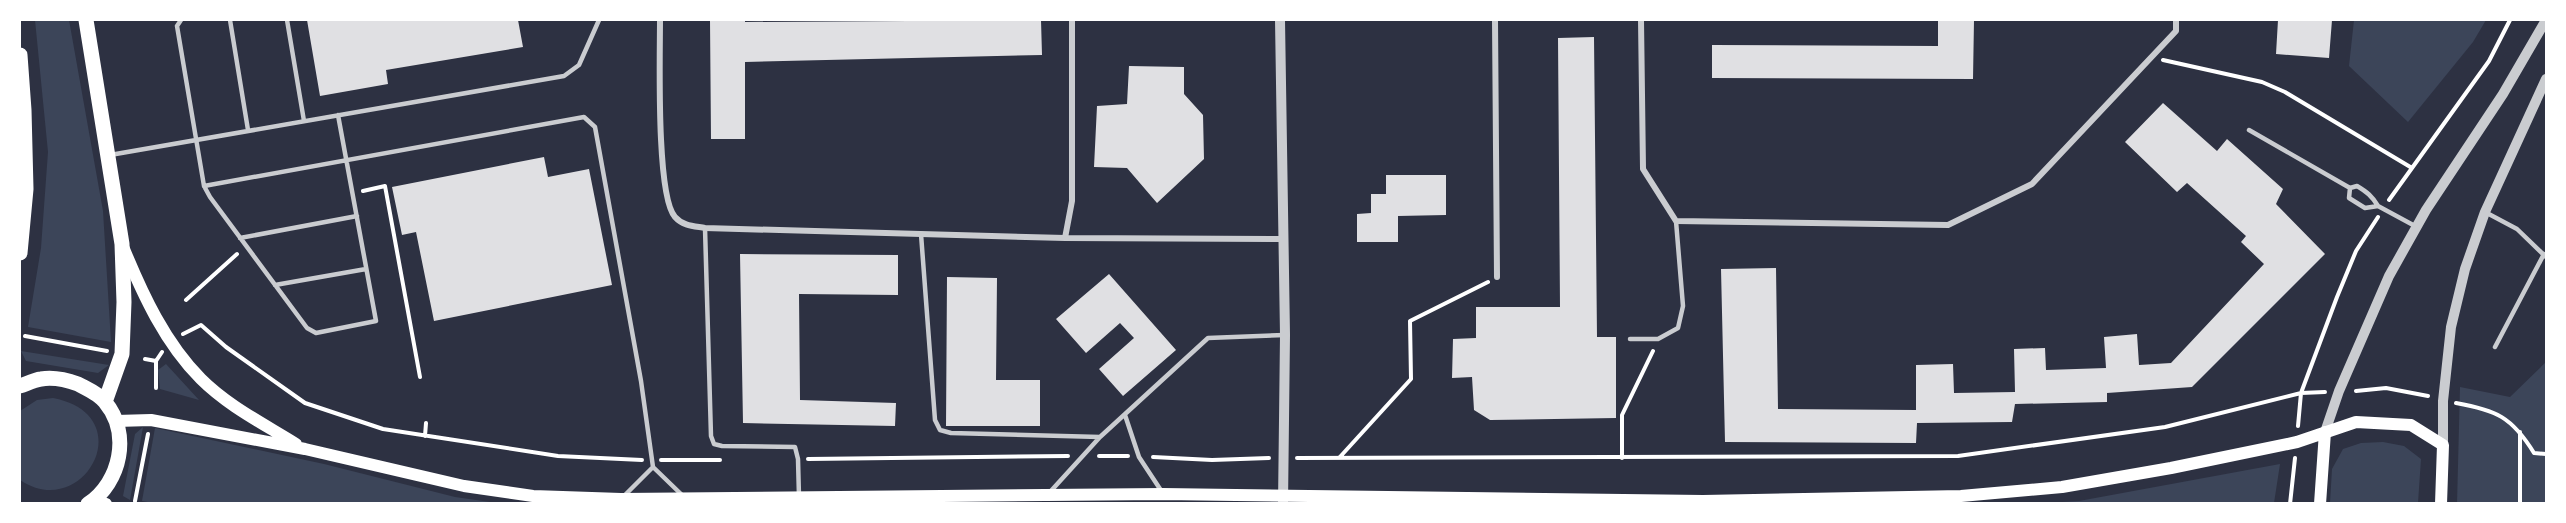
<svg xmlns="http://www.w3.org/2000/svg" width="2566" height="523" font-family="Ubuntu,sans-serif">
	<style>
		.green { fill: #3c4559 }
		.building { fill: #e0e0e3 }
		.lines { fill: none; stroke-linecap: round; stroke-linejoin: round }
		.path { stroke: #fff; stroke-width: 4 }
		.service { stroke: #caccd0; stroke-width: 4.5 }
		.minor { stroke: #caccd0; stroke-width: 6 }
		.tertiary { stroke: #caccd0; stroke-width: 10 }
		.secondary { stroke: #fff; stroke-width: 12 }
		.primary { stroke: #fff; stroke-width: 15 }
	</style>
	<rect width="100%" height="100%" fill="#2d3142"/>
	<path class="green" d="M35,20H69L103,211L111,342L28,327L41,248L48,152Z
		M2354,20H2486L2473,42L2408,122L2349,66Z
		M21,351L109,365L98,373L26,361Z
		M2546,362V503L2457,504L2460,387L2510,397Z
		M166,364L199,400L160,389L158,370Z
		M53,398C142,415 84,523 20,480V411L37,400Z
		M143,427L130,500L123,496L135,434Z
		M155,428L324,464L455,497L497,503L159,504L142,501Z
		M2383,442L2404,446L2421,459L2418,503H2330L2332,469L2343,449L2361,443Z
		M2280,464L2274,503H2045L2079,501Z"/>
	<path class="building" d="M307,20H518L523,47L386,70L388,84L320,96Z
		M710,20H745V22L1041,20L1042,55L745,62V139H711Z
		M1938,20H1974L1973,79L1712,78V45L1938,46Z
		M2278,20H2332L2329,58L2276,54Z
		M1594,37L1597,337H1616V418L1490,420L1474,410L1472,377L1452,378L1453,339L1476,338V307H1560L1558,38Z
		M1129,66L1184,67V94L1203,115L1204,159L1157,203L1127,168L1094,167L1097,106L1127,104Z
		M2163,103L2217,151L2227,139L2283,189L2276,204L2325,254L2192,387L2107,393V402L2015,404L2012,422L1917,423L1916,443L1725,442L1721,269L1776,268L1778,409L1916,410V365L1953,364L1954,393L2015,392L2014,349L2045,348L2046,370L2106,368L2104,337L2137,334L2139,365L2171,363L2264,264L2241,242L2246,236L2187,183L2177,192L2125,142Z
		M544,157L548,177L589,169L612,285L434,321L416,232L402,235L392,187Z
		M1386,175H1446V215L1398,216V242H1357V214L1371,213V194H1386Z
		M740,254L898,255V295L799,294L800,400L896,403L895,426L743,423Z
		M1109,274L1176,350L1123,396L1099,369L1134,338L1120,323L1086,353L1056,319Z
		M947,277L997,278L996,380H1040V426H946Z"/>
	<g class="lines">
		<path class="path" d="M2163,60L2262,82L2285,92L2412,168
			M363,191L385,186L420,377
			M2389,200L2489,61L2510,20
			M186,300L237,254
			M183,334L201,325L226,347L305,403L383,429L558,456L642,460
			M25,336L107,351
			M145,359L156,361
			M156,388V361L162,352
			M2356,391L2386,388L2428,396
			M2456,403C2496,410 2512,417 2534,453L2546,454
			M2298,426L2301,393L2337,297L2356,251L2378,217
			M425,436L426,423
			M1099,456H1128
			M1153,457L1212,460L1269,458
			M1297,458L1958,456L2165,427L2301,393L2325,392
			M1339,458L1411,379L1410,321L1488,282
			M1622,458V415L1653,351
			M808,459L1068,456
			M661,460H720
			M135,501L148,434
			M2290,504L2295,458
			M2520,504V432"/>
		<path class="service" d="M181,20L177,26L204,186L210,197L307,328L316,333L376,321L338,115
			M230,20L248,130
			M287,20L304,121
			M2249,130L2350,188L2357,186C2367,192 2372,196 2378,206
			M110,155L564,76L579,65L599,20
			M204,186L584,117L595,127L641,381L653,467L682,495
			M2350,188L2349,198L2365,208L2378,206L2415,226
			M2485,212L2517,229L2546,257
			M705,228L711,436L714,444L722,446L795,447L798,459L799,497
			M921,234L935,420L940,430L951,433L1100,437
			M240,238L357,216
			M275,285L366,269
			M1630,339H1658L1678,328L1683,306L1676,221
			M2495,347L2544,254
			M1125,415L1139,457L1162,492
			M1050,492L1100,437L1208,338L1285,335
			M623,497L653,467"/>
		<path class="minor" d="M660,20C660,55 656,196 675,217C683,226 694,226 705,228L1065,238L1072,201V20
			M1495,20L1497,277
			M1641,20L1643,169L1676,221L1948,225L2032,184L2176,31V20
			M1065,238L1282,239"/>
		<path class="tertiary" d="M1280,20L1285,335L1283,504
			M2325,432L2339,391L2389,276L2426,210L2503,94L2546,20
			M2443,445V401L2451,327L2465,269L2485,212L2546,79"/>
		<path class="secondary" d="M124,249C143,295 165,343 201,379C228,406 264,424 296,444
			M116,421L151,420L305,449L464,486L533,496L621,499L1163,494L1703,501L1961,496L2062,487L2171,468L2297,442L2356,422L2411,425L2443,445L2441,504
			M93,500L106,504
			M2320,504L2325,432"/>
		<path class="primary" d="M86,20L122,244L124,302L122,354L105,402
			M20,55L24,110L26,189L20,253
			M20,386C26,384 34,380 41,379C53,377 67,380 78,384C87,389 98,393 105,402C131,433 121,482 88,504"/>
	</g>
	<rect width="2566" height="523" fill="none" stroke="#ffffff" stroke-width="42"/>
</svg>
